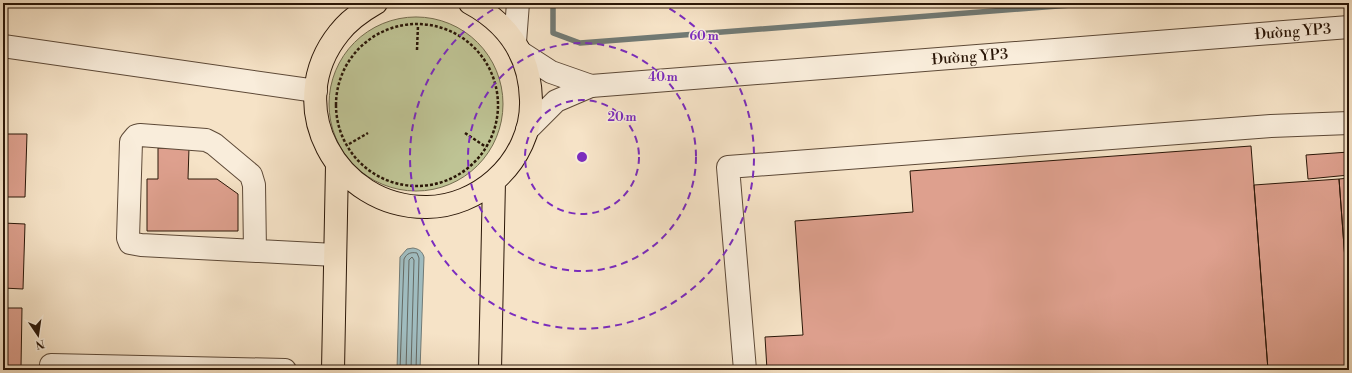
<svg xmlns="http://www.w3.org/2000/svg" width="1352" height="373" font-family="'Libre Bodoni',serif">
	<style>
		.green { fill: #bec394; stroke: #746c4e }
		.water { fill: #a0bcbf; stroke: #717a75 }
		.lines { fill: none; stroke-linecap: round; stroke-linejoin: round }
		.shore { stroke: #656963; stroke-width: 1 }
		.stream { stroke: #717a75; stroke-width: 5.5 }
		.building { fill: #dea08e; stroke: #2a1607 }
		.minor-casing { stroke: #5d4937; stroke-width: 24 }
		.major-casing { stroke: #2a1607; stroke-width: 24 }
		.path { stroke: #2a1607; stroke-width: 2.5; stroke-dasharray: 3 2; stroke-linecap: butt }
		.minor { stroke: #f9eddb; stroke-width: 22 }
		.major { stroke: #f6e3c7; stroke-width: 22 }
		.ring { fill: none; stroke: #7b2cbf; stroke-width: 2; stroke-dasharray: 7 5 }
		.labels { text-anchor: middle; stroke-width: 3; stroke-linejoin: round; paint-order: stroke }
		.street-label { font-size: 15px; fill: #2a1607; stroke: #f9eddb }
		.centre { fill: #7b2cbf; stroke: #f9eddb; stroke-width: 2 }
		.ring-label { font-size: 12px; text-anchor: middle; font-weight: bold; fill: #7b2cbf; stroke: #f9eddb; stroke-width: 3; stroke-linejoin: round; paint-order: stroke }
	</style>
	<rect width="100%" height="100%" fill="#f6e3c7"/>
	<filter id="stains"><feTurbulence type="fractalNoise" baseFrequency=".005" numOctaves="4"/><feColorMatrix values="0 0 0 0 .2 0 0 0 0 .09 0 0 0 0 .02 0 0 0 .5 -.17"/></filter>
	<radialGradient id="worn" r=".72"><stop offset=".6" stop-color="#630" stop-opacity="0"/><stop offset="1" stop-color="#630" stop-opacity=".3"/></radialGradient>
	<path class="green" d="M329 104a87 87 0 1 1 174 0a87 87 0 1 1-174 0Z"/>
	<path class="water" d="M413,248C419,249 422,251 424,257L420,370H397L400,257L407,249Z"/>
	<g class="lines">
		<path class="shore" d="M400,370L404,259C407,253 411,252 417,253L419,258L416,370
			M406,370L409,260L412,257L414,260L411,370"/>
		<path class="stream" d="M553,3V33L580,43L1097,3"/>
	</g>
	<path class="building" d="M3,134H27L25,197H3Z
		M1251,146L1268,370H767L765,337L803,335L795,221L913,212L910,171Z
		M158,148H189L188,179H217L238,194V231H147V179H158Z
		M1349,152V175L1308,179L1306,155Z
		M1349,178V313L1339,179Z
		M1339,179L1349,313V370H1268L1254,185Z
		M3,223L25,224L23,289L3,288Z
		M3,308H22L21,367H3Z"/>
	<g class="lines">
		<g class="minor-casing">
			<g id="minor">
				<path d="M515,42L518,3"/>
				<path d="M3,46L316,91"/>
				<path d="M520,52L551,72L591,86L556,101L527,130"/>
				<path id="s1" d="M591,86L1349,27"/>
				<path d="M255,251L254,185L251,175L214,144L206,140L140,135L136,136L131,142L128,238L130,243L141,245L335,255"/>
				<path d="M51,365L285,370"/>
				<path d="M745,370L728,167L1271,126L1349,123"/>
			</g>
		</g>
		<g class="major-casing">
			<path id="major" d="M376,3C362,11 349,20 339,33C281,105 336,208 427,207C452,207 477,196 495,180C518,160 532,130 531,100C530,56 509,24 470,3
				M333,370L337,165
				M490,370L494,181"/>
		</g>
		<path class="path" d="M336 105a81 81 0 1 1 162 0a81 81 0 1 1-162 0Z
			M417,50L418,25
			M465,133L486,147
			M349,144L368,133"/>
		<use href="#minor" class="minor"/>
		<use href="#major" class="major"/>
	</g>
	<g class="ring">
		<circle cx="582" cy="157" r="57"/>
		<circle cx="582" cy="157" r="114"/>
		<path d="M659 3A172 172 0 1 1 505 3"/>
	</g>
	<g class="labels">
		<g class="street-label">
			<text dy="5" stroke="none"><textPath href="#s1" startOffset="704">Đường YP3</textPath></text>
			<text dy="5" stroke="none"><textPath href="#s1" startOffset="380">Đường YP3</textPath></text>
		</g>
	</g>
	<circle cx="582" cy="157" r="6" class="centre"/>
	<g class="ring-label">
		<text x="704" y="40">60 m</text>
		<text x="663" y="81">40 m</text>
		<text x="622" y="121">20 m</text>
	</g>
	<rect width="1352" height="373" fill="none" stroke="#f6e3c7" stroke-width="16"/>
	<rect x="4" y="4" width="1344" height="365" fill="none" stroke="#2a1607" stroke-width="2"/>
	<rect x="8" y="8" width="1336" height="357" fill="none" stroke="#2a1607"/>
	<g transform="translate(38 335) rotate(167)" stroke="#f9eddb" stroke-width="3" paint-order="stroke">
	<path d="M0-3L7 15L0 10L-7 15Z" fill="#2a1607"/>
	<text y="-6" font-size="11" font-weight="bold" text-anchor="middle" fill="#2a1607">N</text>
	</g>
	<rect width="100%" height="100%" filter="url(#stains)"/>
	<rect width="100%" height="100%" fill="url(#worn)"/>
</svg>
